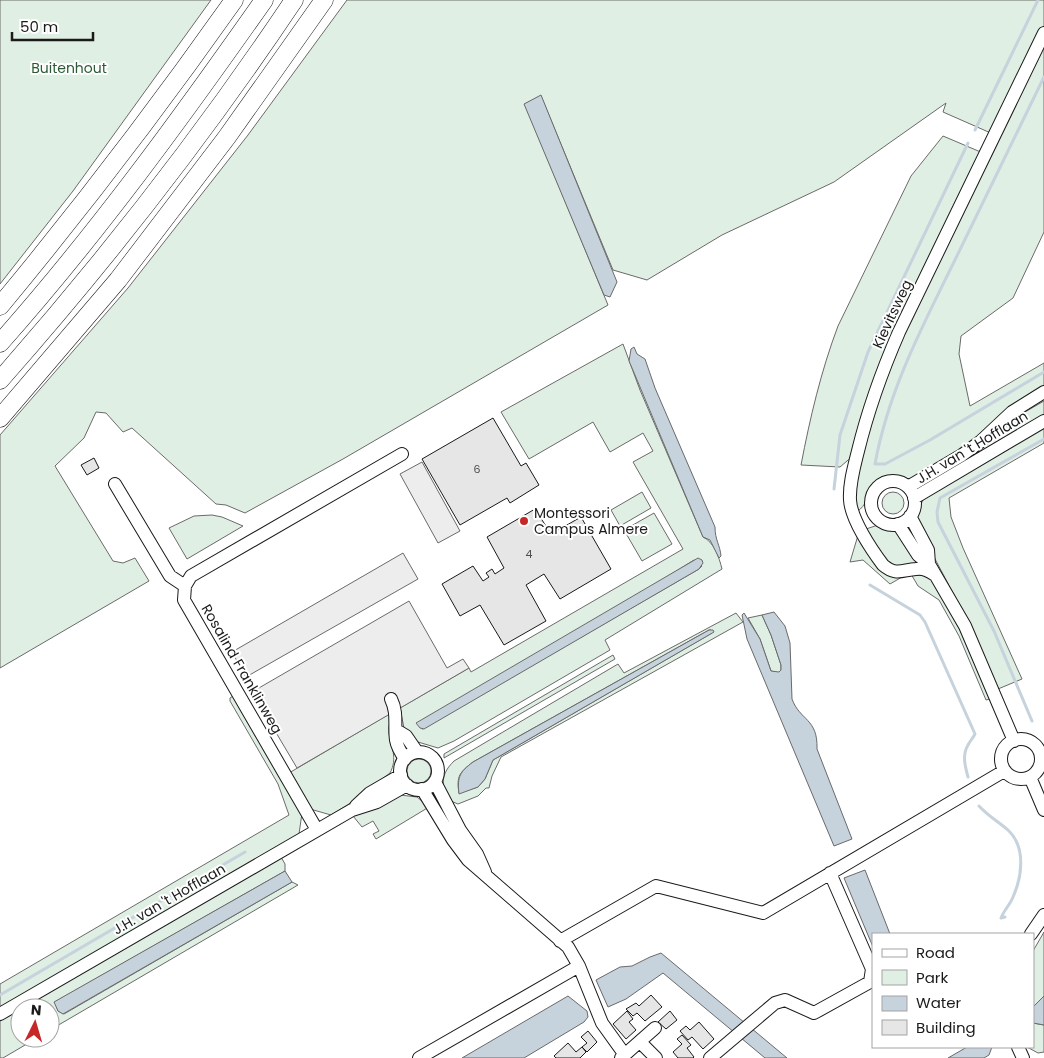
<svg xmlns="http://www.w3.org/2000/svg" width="1044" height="1058" font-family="Poppins,sans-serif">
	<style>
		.green { fill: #e0efe3; stroke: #6a6a6a; fill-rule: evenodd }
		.parking { fill: #ededed; stroke: #6a6a6a }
		.water { fill: #c6d2dc; stroke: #6a6a6a }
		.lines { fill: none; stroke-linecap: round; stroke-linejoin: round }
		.stream { stroke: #c6d2dc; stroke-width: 3 }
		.building { fill: #e6e6e6; stroke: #1a1a1a }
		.minor-casing { stroke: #1a1a1a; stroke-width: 14 }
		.highway-casing { stroke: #1a1a1a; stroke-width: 19 }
		.minor { stroke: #fff; stroke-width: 12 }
		.highway { stroke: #fff; stroke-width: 18 }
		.poi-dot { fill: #c62828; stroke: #fff; stroke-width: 2 }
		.labels { text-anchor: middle; stroke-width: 4; stroke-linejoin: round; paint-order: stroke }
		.number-label { font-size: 11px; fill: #4d4d4d }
		.park-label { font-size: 14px; fill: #2b5a34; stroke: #fff }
		.street-label { font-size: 14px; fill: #1a1a1a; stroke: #fff }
		.poi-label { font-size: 14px; fill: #1a1a1a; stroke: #fff; text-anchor: start }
	</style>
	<rect width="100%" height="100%" fill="#fff"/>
	<path class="green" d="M0,0H211L73,191L0,284Z
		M347,0H1044V26L993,134L943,112L946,103L834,182L722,235L647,280L613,270L541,96L525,104L608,305L343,459L245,513L226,505L216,504L132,428L123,432L106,413L96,412L84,438L55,466L113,561L123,563L135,558L149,581L0,668V435L128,288L248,135Z
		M1044,41V232L1013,298L961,336L959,354L970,406L1044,363V388L984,434L912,480C905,479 899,476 892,476C869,477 872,501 858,511L855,507L856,475L885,372Z
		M943,136L983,153L936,251L854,455L840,467L801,465C810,418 821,371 838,326L911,176Z
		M623,344L640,390L703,537C714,542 719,557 722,569L605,640L610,650L454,741L438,748L418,742L404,728L400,708L469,668L471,672L683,549L633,462L653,451L643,433L610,452L593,422L529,459L501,412ZM694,560L702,566L699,569L422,729Z
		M1044,401V417L932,482L930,478L1011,420Z
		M1044,425V443L949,498L951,517L963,548L1022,679L998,689L970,625L917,525L918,510L924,498Z
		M882 503a11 11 0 1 1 22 0a11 11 0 1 1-22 0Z
		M642,492L651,508L620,526L611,510Z
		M654,513L672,544L642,561L624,530Z
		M212,515L222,517L243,526L187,559L169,528L194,516Z
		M878,525L896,529L920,564L899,568L884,560L866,529Z
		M859,532L902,577L890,584L863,560L850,562Z
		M911,574L928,576L934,583L961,632L990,699L986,700L959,636L939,600L918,586Z
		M736,613L743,622L501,757L492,776L489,788H486L478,796L458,804L446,799C442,782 441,774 454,761L618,664L624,673ZM709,630H711L712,633L493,760L485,779L478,787L459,793C456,776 460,772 473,762Z
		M762,615L771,635L781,665V670L779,673L771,671L760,639L748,618Z
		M613,655L615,659L444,758V754Z
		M233,696L302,813L299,834L0,1008V984L289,815L278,784L230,701V698Z
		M391,713C391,720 388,726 389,733C391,747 398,758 390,773L349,804L331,815L310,809L289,773Z
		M407 771a12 12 0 1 1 24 0a12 12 0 1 1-24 0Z
		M400,795L417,797L429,807L376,839L373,834L379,831L373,821L362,827L353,816Z
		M281,857L285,864V871L55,1002L58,1011L64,1014L292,882L298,885L50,1030V1008H22Z
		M1044,932V996L1033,1007V951Z
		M20,1009V1038H37L3,1058H0V1021Z
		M1033,1023L1044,1025V1052L1038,1053L1027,1047H1033Z"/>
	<path class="parking" d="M422,462L460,531L438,543L400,474Z
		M403,553L418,579L246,677L232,652Z
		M409,601L447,668L463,659L469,668L297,768L252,692Z"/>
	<path class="water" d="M541,95L617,282L610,297L604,295L524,104Z
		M634,347L637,354L645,359L655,388L715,527C715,540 720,545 721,556L719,558L710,540L703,537L632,368L629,361L631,349Z
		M698,558L702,560L703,563L699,569L424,729L420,728L416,723Z
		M774,612L785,626L790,643L792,699C800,721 818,718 817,749L852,839L834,846L747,639L742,615L744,613L760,639L771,671L779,672L781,670V665L771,635L762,615Z
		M709,630H713L714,632L493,760L485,779L478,787L459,794C457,776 460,772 473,762Z
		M865,870L890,934H873V947L844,878Z
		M285,871L292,882L63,1014L58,1011L54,1002Z
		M661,953L787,1058H765L663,973L626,999L608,1007L596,980L620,967L632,966L650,957Z
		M568,996L587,1011L588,1017L584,1022L524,1058H462Z
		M1044,996V1025L1033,1023V1007Z
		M967,1047H992L989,1055L984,1058H948Z"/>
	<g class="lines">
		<path class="stream" d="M1044,77C1014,139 983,202 953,264C921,329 888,392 875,464H885L930,440L1044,372
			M975,130L1038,0
			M834,489L840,435L868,352L968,143
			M870,585L920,615L925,622L975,734C973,738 970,741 968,745C962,755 965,766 968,777
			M1032,721L994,631L938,522L937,512L940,498L1044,439
			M979,806C988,816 999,822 1009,831C1026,848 1022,877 1013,897C1010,905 1004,910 1001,918L1005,917
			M0,995L245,852"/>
	</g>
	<path class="building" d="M493,418L521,466L526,463L539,485L510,503L507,498L460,525L422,459Z
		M94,458L99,468L87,475L81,465Z
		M535,509L551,534L581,517L611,569L560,599L544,574L526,585L546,621L504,645L480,605L460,616L442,584L473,566L483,581L489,577L486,573L492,569L495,574L504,568L487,537Z
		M651,995L662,1007L645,1021L637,1013L633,1016L626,1009L636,1003L639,1006Z
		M627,1011L633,1019L629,1022L636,1030L626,1039L613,1024Z
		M670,1011L677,1020L666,1029L658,1022Z
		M699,1022L714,1039L703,1049L692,1037L688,1040L680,1031L686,1026L690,1030Z
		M588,1031L597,1042L587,1052L582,1047L587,1043L581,1037Z
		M682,1035L691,1045L687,1048L694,1057L693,1058H678L673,1052L682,1044L677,1039Z
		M568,1043L576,1052L582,1047L586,1052L580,1058H556L554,1056Z"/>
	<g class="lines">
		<g class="minor-casing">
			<path id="minor" d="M871 503a22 22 0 1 1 44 0a22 22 0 1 1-44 0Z
				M115,484L170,576L185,586
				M908,487L962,455L980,442L1012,412L1044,392
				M914,498L1044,421
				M910,516L928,550L929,564
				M898,524L918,555L929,564L965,626L1014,741
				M935,575C929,571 924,568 916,569C902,570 896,576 883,565C871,549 851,519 850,500C849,484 854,467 858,451C868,410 882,371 899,332L1044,33
				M391,699C398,713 394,726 396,740C397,746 401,753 405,759
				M396,730L406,736L417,752
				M1001 759a20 20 0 1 1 40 0a20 20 0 1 1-40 0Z
				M400 771a19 19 0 1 1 38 0a19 19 0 1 1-38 0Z
				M1030,777L1044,810
				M435,782L460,830L477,854L485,872
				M422,789L453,840L468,860L568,947L579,966L602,1023L625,1055
				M356,806L370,793L401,775
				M317,830L184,600L185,586L191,576L402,454
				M1031,934L1044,915
				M560,941L656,886L763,913L1004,771
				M0,1014L352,810L377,802L407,785
				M640,1042L656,1058
				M1018,1047L1023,1058
				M419,1058L579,966
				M621,1058L655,1028
				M710,1058L775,1003L785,1000L814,1013L870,982L872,969L830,873"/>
		</g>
		<g class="highway-casing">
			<path id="highway" d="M0,306C82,207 160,105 234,0
				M0,343C96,235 181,118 264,0
				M0,380C106,260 205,133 294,0
				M0,418L118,280L227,137L324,0"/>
		</g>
		<use href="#minor" class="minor"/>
		<use href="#highway" class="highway"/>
	</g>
	<circle class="poi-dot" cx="524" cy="521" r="5"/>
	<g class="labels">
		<g class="number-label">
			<text x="477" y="473">6</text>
			<text x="529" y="558">4</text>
		</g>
		<g class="park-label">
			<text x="69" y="73">Buitenhout</text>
		</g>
		<g class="street-label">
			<text transform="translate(892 314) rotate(-65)" y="5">Kievitsweg</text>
			<text transform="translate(972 447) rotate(-31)" y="5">J.H. van 't Hofflaan</text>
			<text transform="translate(242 669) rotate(60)" y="5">Rosalind Franklinweg</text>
			<text transform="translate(169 899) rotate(-30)" y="5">J.H. van 't Hofflaan</text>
		</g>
		<g class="poi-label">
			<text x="534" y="518">Montessori<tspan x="534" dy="16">Campus Almere</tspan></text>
		</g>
	</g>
	<rect x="872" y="933" width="162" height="115" fill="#ffffff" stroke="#a3a3a3"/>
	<rect x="882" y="949" width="25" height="8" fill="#ffffff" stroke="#a3a3a3"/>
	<text x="916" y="958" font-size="15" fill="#1a1a1a">Road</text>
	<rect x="882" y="970" width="25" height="15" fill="#e0efe3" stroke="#a3a3a3"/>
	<text x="916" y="983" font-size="15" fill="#1a1a1a">Park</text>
	<rect x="882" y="996" width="25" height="15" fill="#c6d2dc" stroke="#a3a3a3"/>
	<text x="916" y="1008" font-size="15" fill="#1a1a1a">Water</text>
	<rect x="882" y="1020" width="25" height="15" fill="#e6e6e6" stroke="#a3a3a3"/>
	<text x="916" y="1033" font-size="15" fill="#1a1a1a">Building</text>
	<g transform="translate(35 1023) rotate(5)"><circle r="24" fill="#ffffff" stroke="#a3a3a3"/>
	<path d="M0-4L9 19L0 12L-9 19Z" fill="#c62828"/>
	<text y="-8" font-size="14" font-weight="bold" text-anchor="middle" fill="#1a1a1a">N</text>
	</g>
	<path d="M12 32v8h81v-8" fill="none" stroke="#1a1a1a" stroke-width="2.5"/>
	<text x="20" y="32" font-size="15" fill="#1a1a1a" stroke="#ffffff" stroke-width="4" paint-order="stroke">50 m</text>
</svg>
